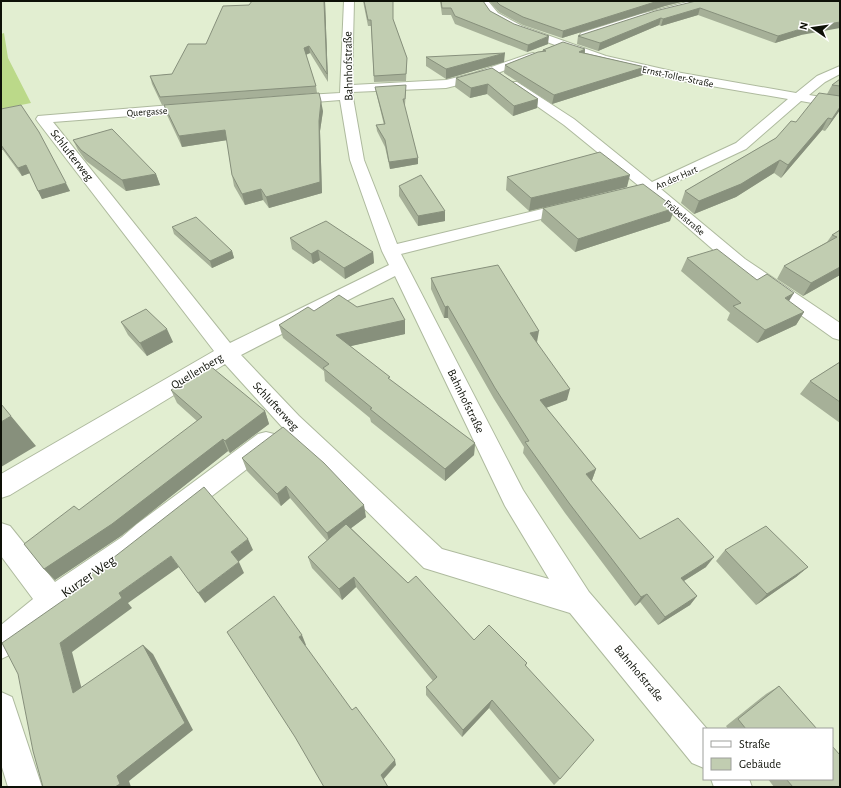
<svg xmlns="http://www.w3.org/2000/svg" width="841" height="788" font-family="'Alegreya Sans',sans-serif">
	<style>
		.green { fill: #bbd989 }
		.lines { fill: none; stroke-linecap: round; stroke-linejoin: round }
		.street-casing { stroke: #aeba9e; stroke-width: 2 }
		.street { fill: #fff; fill-rule: evenodd }
		.wall { fill: #a6b098 }
		.shaded-wall { fill: #87907c }
		.building { fill: #c1cdb1; stroke: #87907c }
		.labels { text-anchor: middle; stroke-width: 3; stroke-linejoin: round; paint-order: stroke }
		.far-street-label { font-size: 10px; fill: #0d1007; stroke: #fff }
		.street-label { font-size: 12px; fill: #0d1007; stroke: #fff }
		.near-street-label { font-size: 14px; fill: #0d1007; stroke: #fff }
	</style>
	<rect width="100%" height="100%" fill="#e2eed1"/>
	<path class="green" d="M4,33L8,58L31,103L1,109V34Z"/>
	<g class="lines">
		<g class="street-casing">
			<path id="street" d="M344,1H354L352,85L446,80L474,73L529,54L533,53L539,56L537,58L482,79L446,88L352,92L364,160L397,244L571,202L577,204L579,207L577,210L401,254L523,490L589,592L707,729H704V768L692,763L570,613L424,568L283,428L225,364L10,495L1,498V474L214,351L38,122L36,119L38,116L196,103L201,104L202,107L201,110L196,111L53,122L230,343L389,265L382,251L350,160L340,100L290,104L284,100L290,96L340,93ZM395,276L505,506L549,579L442,549L299,416L241,355Z
				M478,1H488L498,13L522,26L606,56L676,72L796,93L817,76L840,66V74L825,82L809,95L840,100V108L801,101L746,149L661,189L745,259L840,323V340L833,338L733,267L648,193L620,201L614,199L612,196L614,193L639,186L564,125L507,85L509,82H517L574,119L652,182L736,143L788,99L676,80L599,61L514,30L490,17Z
				M691,1H710L708,3L648,18L589,37L585,38L580,35L581,33L641,14Z
				M266,432L274,434L278,441L274,448L155,540C127,567 94,587 63,610C42,626 25,649 1,659V625L33,599L1,556V523L10,526L55,582L122,537L137,524L258,434Z
				M1,692L12,697L42,787H8L1,764Z
				M711,779H749L752,787H714Z"/>
		</g>
		<use href="#street" class="street"/>
	</g>
	<path class="wall" d="M325,1L328,82L310,53L306,55L316,86L317,93L162,105L152,84L150,76L172,74L249,5Z
		M363,1H393V19L407,58L406,81L374,82L371,26H368Z
		M440,1H483L490,11L548,44L527,52L455,24L451,15H442Z
		M489,1H685L665,6L562,38L523,25L499,12Z
		M696,1L801,35L775,43L698,15L661,26L659,25L598,51L577,44L578,36Z
		M585,49V53L645,67L643,75L552,104L504,73L505,65L542,51L543,50Z
		M426,57L504,62L446,79L426,66Z
		M492,68L538,99L537,108L513,116L487,94L470,98L455,87L456,78Z
		M840,79V110L825,131L822,130L781,178L774,173L736,197L694,214L681,203L685,191L776,138L796,122L827,94L832,85Z
		M375,87L406,91L405,105H404L418,158V164L390,169L385,147L377,131L376,125H384L376,92Z
		M164,105L323,111L320,131L322,193L269,208L263,200L245,205L234,186L232,175L227,140L182,147L167,115Z
		M1,109L70,191L42,199L30,173L22,176L3,150H1Z
		M73,140L156,174L160,185L126,191L86,161L78,150Z
		M507,177L627,187L529,211L506,190Z
		M399,186L445,221L418,226L399,196Z
		M543,208L670,221L575,252L541,221Z
		M172,227L232,251L234,258L212,268L174,234Z
		M840,230V275L803,296L777,279L784,266L827,242L832,235Z
		M290,238L373,252L374,263L345,279L320,260L313,264L292,249Z
		M687,258L757,280L804,312L796,325L757,343L727,320L730,313L681,271Z
		M431,278L537,342L567,400L546,408L596,469L592,480L591,481L640,539L706,567L684,581L697,596L690,605L658,625L640,602L635,606L565,513L523,453L524,447L494,399L448,318H444L431,289Z
		M357,307L405,320V334L350,346L390,380L475,443L474,455L445,481L371,422L370,418L325,381L324,371L283,338L279,325Z
		M121,322L173,342L147,356L128,335Z
		M840,362V423L800,394L810,381Z
		M171,390L265,411L269,424L230,453L228,451L121,536L55,580L44,569L197,421L177,403Z
		M242,458L366,517L351,528L408,583L474,640L527,663L526,666L560,779L554,785L489,708L462,737L426,695V687L433,681L356,587L342,600L312,568L308,557L327,541L290,498L281,506L247,471Z
		M725,550L808,567L796,577L756,605L716,561Z
		M779,686L817,729H728L726,726L766,694Z
		M768,779H832L840,787H774Z"/>
	<path class="shaded-wall" d="M324,1H325L328,82L327,74Z
		M658,1H685L665,6L562,38L563,31Z
		M700,8L698,15L661,26L663,19Z
		M661,18L659,25L598,51L600,43Z
		M840,22V28L801,35L775,43L778,36L804,28Z
		M549,36L548,44L527,52L528,45Z
		M309,46L310,53L305,55L304,48Z
		M585,49L584,57L579,52Z
		M505,53L504,62L446,79V69Z
		M645,67L643,75L552,104L554,95Z
		M488,84L487,94L470,98L471,88Z
		M538,99L537,108L513,116L514,106Z
		M321,101L323,111L320,131L322,193L269,208L266,197L319,121Z
		M840,107V110L825,131L832,119Z
		M828,118L822,130L781,178L788,165Z
		M225,130L228,140L182,147L179,136Z
		M418,158V164L390,169L389,162Z
		M780,160L774,173L736,197L694,214L699,201Z
		M26,165L30,173L22,176L18,168Z
		M156,174L160,185L126,191L122,180Z
		M630,175L627,187L529,211L531,198Z
		M66,183L70,191L42,199L38,191Z
		M261,189L263,200L245,205L242,194Z
		M675,208L670,221L575,252L578,239Z
		M445,211V221L418,226V216Z
		M318,250L320,260L313,264L311,254Z
		M232,251L234,258L212,268L210,261Z
		M373,252L374,263L345,279L344,268Z
		M840,267V275L803,296L811,283Z
		M794,293L786,306L785,298Z
		M448,306V318H444L445,307Z
		M804,312L796,325L757,343L765,330Z
		M405,320V334L338,349L336,335Z
		M167,329L173,342L147,356L140,343Z
		M539,331L537,342L528,344L530,333Z
		M570,389L567,400L537,411L540,400Z
		M265,411L269,424L230,453L225,441Z
		M11,416L36,446L1,467V422Z
		M223,439L228,451L121,536L55,580L44,569Z
		M475,443L474,455L445,481V469Z
		M596,469L592,480L582,485L586,474Z
		M286,486L290,498L281,506L277,494Z
		M364,505L366,517L330,544L327,533Z
		M248,539L253,550L237,563L231,552Z
		M171,556L179,567L128,603L132,608L72,652L85,701L73,693L60,643L119,593Z
		M714,557L706,567L674,587L681,578Z
		M239,562L244,573L205,603L198,593Z
		M808,567L796,577L756,605L767,594Z
		M354,577L356,587L342,600L339,589Z
		M647,594L640,602L635,606L641,597Z
		M697,596L690,605L658,625L665,617Z
		M302,635L306,645L303,647L299,637Z
		M143,645L153,654L193,730L129,781L131,787H115Z
		M492,700L489,708L462,737L463,730Z
		M395,760L396,765L382,781L381,775Z"/>
	<path class="building" d="M252,1H324L327,74L309,46L304,48L316,86L160,97L150,76L172,74L188,44H206L223,6L249,5Z
		M364,1H393V19L407,58L406,74L374,76L371,20H368Z
		M441,1H483L490,11L514,24L549,36L528,45L455,16L451,8H442Z
		M496,1H658L563,31L523,17L500,5Z
		M696,1H840V22L804,28L778,36L700,8L663,19L661,18L600,43L578,36L655,11Z
		M563,42L585,49L579,52L645,67L554,95L505,65L538,52L546,51L543,50Z
		M505,53L446,69L426,57Z
		M492,68L538,99L514,106L488,84L471,88L456,78Z
		M840,79V86L832,85Z
		M406,85L405,99H403L418,158L389,162L385,140L376,125L385,124L375,87Z
		M319,93L321,101L319,121L320,182L266,197L261,189L242,194L232,175L225,130L179,136L164,105Z
		M819,93L840,96V107L832,119L828,118L788,165L780,160L741,184L699,201L685,191L776,138L791,121L796,122Z
		M21,105L39,132L66,183L38,191L26,165L18,168L1,145V109Z
		M112,129L156,174L122,180L81,150L73,140Z
		M600,152L630,175L531,198L507,177Z
		M421,175L445,211L418,216L399,186Z
		M643,184L675,208L578,239L543,208Z
		M196,217L232,251L210,261L172,227Z
		M326,221L373,252L344,268L318,250L311,254L290,238Z
		M840,230V267L811,283L784,266L837,237L832,235Z
		M717,249L757,280L767,274L794,293L785,298L804,312L765,330L733,306L741,303L687,258Z
		M498,265L539,331L530,333L570,389L540,400L596,469L586,474L640,539L678,518L714,557L681,578L697,596L665,617L647,594L641,597L569,503L525,442L529,441L495,388L448,306L445,307L431,278Z
		M339,295L357,307L393,298L405,320L336,335L390,377L388,378L475,443L445,469L370,409L372,408L323,368L329,364L279,325L308,307L314,311Z
		M146,309L167,329L140,343L121,322Z
		M840,362V402L810,381Z
		M209,365L265,411L225,441L223,439L112,524L44,569L24,544L74,506L79,510L202,417L171,390Z
		M1,404L11,416L1,422Z
		M283,427L324,463L364,505L327,533L286,486L277,494L242,458Z
		M204,487L248,539L231,552L239,562L198,593L171,556L119,593L122,598L60,643L73,693L143,645L185,723L117,776L120,784L115,787H43L33,751L18,674L2,643L68,597L64,593L113,558Z
		M346,524L408,583L416,576L474,640L489,625L527,663L525,665L594,740L560,779L492,700L463,730L426,687L437,677L354,577L339,589L308,557Z
		M766,526L808,567L767,594L725,550Z
		M274,596L302,635L299,637L352,710L356,707L395,760L381,775L388,787H324L295,737L227,632Z
		M779,686L817,729H746L738,719Z
		M832,746L840,755V787H793L786,779H832Z"/>
	<g class="labels">
		<g class="far-street-label">
			<text transform="translate(678 76) rotate(12)" y="4">Ernst-Toller-Straße</text>
			<text transform="translate(147 111) rotate(-4)" y="4">Quergasse</text>
			<text transform="translate(676 177) rotate(-24)" y="4">An der Hart</text>
			<text transform="translate(685 217) rotate(40)" y="4">Fröbelstraße</text>
		</g>
		<g class="street-label">
			<text transform="translate(348 66) rotate(-91)" y="4">Bahnhofstraße</text>
			<text transform="translate(72 155) rotate(52)" y="4">Schlufterweg</text>
			<text transform="translate(197 371) rotate(-31)" y="4">Quellenberg</text>
			<text transform="translate(466 401) rotate(64)" y="4">Bahnhofstraße</text>
			<text transform="translate(276 406) rotate(47)" y="4">Schlufterweg</text>
			<text transform="translate(639 673) rotate(50)" y="4">Bahnhofstraße</text>
		</g>
		<g class="near-street-label">
			<text transform="translate(88 576) rotate(-35)" y="5">Kurzer Weg</text>
		</g>
	</g>
	<rect width="841" height="788" fill="none" stroke="#0d1007" stroke-width="4"/>
	<rect x="703" y="728" width="130" height="52" fill="#ffffff" stroke="#9e9f9c"/>
	<rect x="711" y="741" width="20" height="6" fill="#ffffff" stroke="#9e9f9c"/>
	<text x="739" y="748" font-size="12" fill="#0d1007">Straße</text>
	<rect x="711" y="758" width="20" height="12" fill="#c1cdb1" stroke="#9e9f9c"/>
	<text x="739" y="768" font-size="12" fill="#0d1007">Gebäude</text>
	<g transform="translate(813 28) rotate(283)" stroke="#ffffff" stroke-width="3" paint-order="stroke">
	<path d="M0-3L7 15L0 10L-7 15Z" fill="#0d1007"/>
	<text y="-6" font-size="11" font-weight="bold" text-anchor="middle" fill="#0d1007">N</text>
	</g>
</svg>
